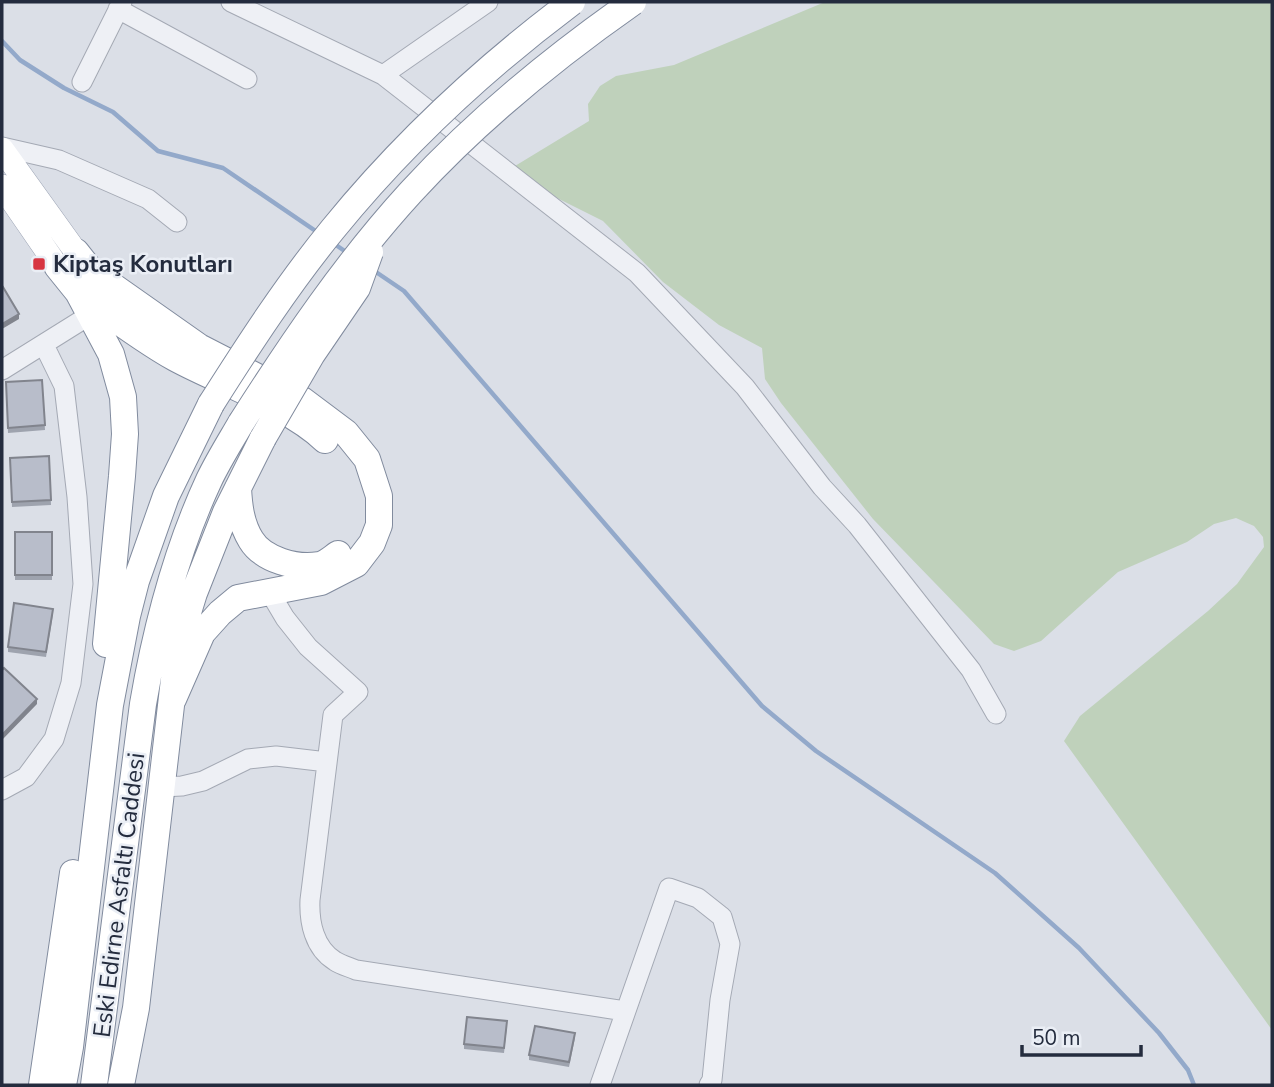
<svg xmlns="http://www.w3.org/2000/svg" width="1274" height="1087" font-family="'Nunito Sans',sans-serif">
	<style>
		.green { fill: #bfd1bb }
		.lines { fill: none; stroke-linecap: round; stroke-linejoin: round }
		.stream { stroke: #93a9ca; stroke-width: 4.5 }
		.minor-casing { stroke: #a4a9b4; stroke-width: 21 }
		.major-casing { stroke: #9aa2b3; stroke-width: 24 }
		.highway-casing { stroke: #818b9e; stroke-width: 28 }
		.minor { stroke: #eef0f5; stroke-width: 19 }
		.major { stroke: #fff; stroke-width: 23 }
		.highway { stroke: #fff; stroke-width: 26 }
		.highway-bridge-casing { stroke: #818b9e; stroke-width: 28; stroke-linecap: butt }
		.highway-bridge { stroke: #fff; stroke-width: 26 }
		.wall { fill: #9ea3ae }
		.shaded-wall { fill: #81848d }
		.building { fill: #b8bdca; stroke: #81848d; stroke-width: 2 }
		.poi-dot { fill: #d73541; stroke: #eaeef5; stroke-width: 2.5 }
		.labels { text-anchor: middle; stroke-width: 5; stroke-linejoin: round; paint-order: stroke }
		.poi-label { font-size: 24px; font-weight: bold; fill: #242c3e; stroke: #eaeef5; text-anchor: start }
		.street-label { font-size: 24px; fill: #242c3e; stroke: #eaeef5 }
	</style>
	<rect width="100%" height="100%" fill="#dbdfe7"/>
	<path class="green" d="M825,2H1272V1030L1064,741L1080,716L1208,611L1237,584L1264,547L1263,537L1254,526L1236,518L1214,524L1187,542L1118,572L1041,641L1014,651L994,644L873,519L781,403L765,379L762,348L719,325L663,282L603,221L533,186L515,166L589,121L588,104L600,86L616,76L674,65Z"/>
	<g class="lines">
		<path class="stream" d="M2,41L20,60L64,88L113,112L158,151L223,168L320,234
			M333,243L349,254
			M373,270L404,291L762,706L816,751L995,873L1079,948L1159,1033L1188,1070L1194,1085"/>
		<g class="minor-casing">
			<path id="minor" d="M231,2L383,75L637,273L745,387L822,487L857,525L971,670L996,714
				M118,9L247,79
				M383,75L488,2
				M82,82L122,2
				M2,147L59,160L148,199L177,222
				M2,370L90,315
				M269,591L285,618L308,647L358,692L333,715L310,900C309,922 314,948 335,961C341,965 349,967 356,970L625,1011
				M162,787L182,786L203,781L248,759L276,756L327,762
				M2,790L26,777L54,739L71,683L83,584L77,497L64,386L44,345
				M600,1085L669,888L698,898L722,917L730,944L720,1000L712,1080L709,1085"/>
		</g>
		<g class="major-casing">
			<path id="major" d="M2,149L76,252
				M2,186L57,266"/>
		</g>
		<g class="highway-casing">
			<path id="highway" d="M76,252L91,271L199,347L302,400L346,433L367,459L379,496V525L372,543L356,564L321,582L238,598L220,613L202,633L173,699
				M57,266L78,292L111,354L123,397L125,434L122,476L106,644
				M78,292C110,315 141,339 175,358C221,383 288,405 325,440
				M238,488C239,506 241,524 251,540C263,560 297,569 319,565C326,564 332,558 338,554
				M42,1085L73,873
				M63,1085L70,1047L110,705L127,616L136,581L166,496L211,404
				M94,1085L143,704C156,628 176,551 209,480C218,461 230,442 241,423
				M121,1085L136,1008L178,645L194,593L226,512L263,438"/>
		</g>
		<use href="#minor" class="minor"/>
		<use href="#major" class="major"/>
		<use href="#highway" class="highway"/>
		<g class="highway-bridge-casing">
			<path id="highway-bridge" d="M211,404C249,344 288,284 333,229C403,143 484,68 572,2
				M241,423C292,343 346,263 411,192C477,120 553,58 633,2
				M263,438L312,354L357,288L370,252"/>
		</g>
		<use href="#highway-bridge" class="highway-bridge"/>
	</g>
	<path class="wall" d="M42,380L45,430L8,433L6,382Z
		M49,456L51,505L12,507L10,458Z
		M15,532H52V580H15Z
		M53,614L46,657L8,652V647Z
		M507,1026L504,1053L464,1049V1044Z
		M575,1038L569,1067L529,1060V1055Z"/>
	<path class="shaded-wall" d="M19,314V319L2,329V324Z
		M37,699V704L2,740V735Z"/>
	<path class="building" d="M3,287L19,314L2,324V288Z
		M42,380L45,425L8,428L6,382Z
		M49,456L51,500L12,502L10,458Z
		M15,532H52V575H15Z
		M14,603L53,609L46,652L8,647Z
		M4,668L37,699L2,735V670Z
		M467,1017L507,1021L504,1048L464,1044Z
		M535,1026L575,1033L569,1062L529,1055Z"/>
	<rect class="poi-dot" x="32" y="257" width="14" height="14" rx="3.5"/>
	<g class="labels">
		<g class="poi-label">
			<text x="53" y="272">Kiptaş Konutları</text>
		</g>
		<g class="street-label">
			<text transform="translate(119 895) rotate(-83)" y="8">Eski Edirne Asfaltı Caddesi</text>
		</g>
	</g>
	<rect width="1274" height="1087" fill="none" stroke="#242c3e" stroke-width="7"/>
	<path d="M1022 1045v10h119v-10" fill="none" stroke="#242c3e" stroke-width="3.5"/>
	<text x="1032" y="1045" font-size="21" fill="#242c3e" stroke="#eaeef5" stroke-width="5" paint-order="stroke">50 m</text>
</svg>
